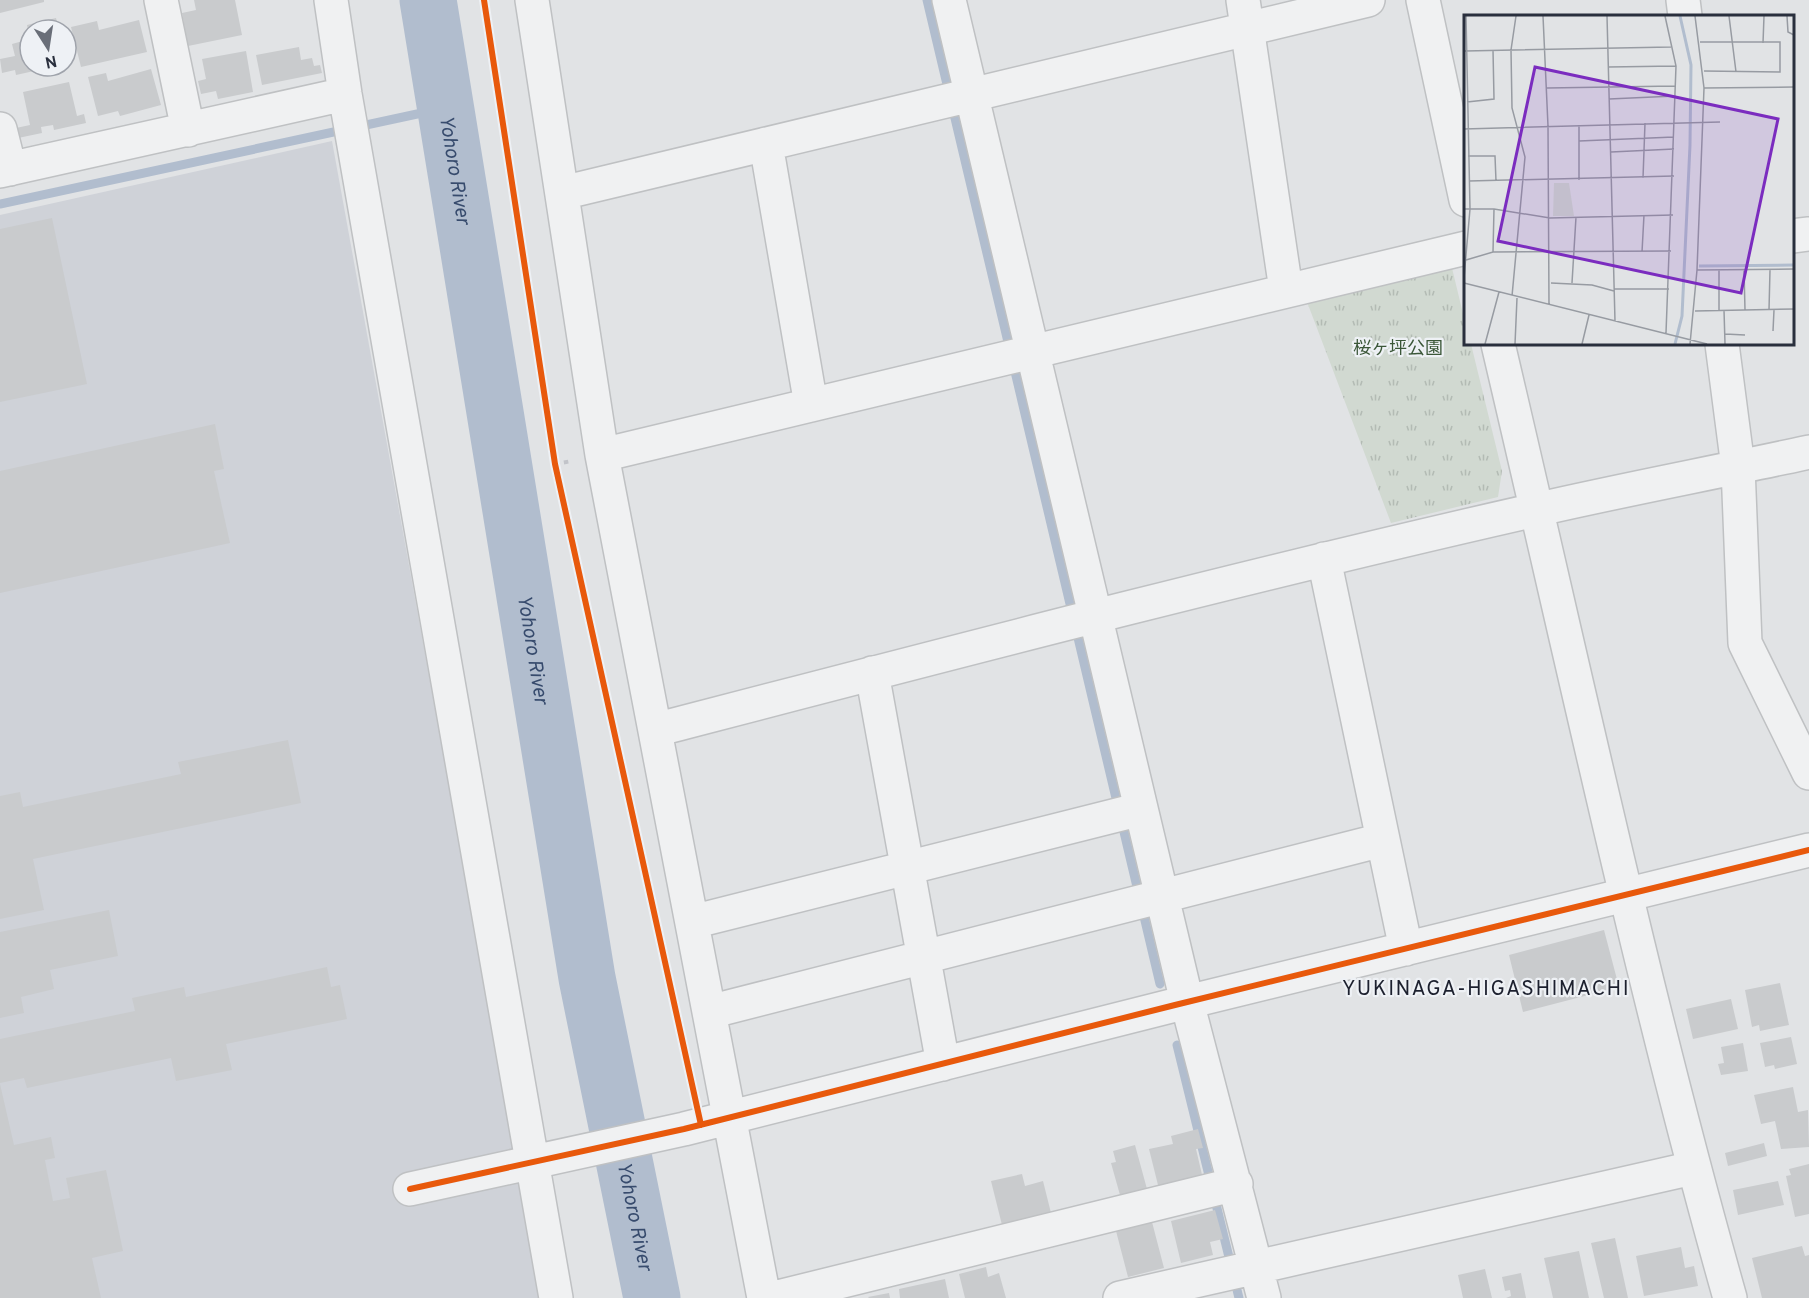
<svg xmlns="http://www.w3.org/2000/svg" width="1809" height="1298" font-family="Overpass,'Noto Sans JP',sans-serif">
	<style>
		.built { fill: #cfd2d8 }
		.grass { fill: url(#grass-tufts) }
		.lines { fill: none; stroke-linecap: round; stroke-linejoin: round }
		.stream { stroke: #b1bdce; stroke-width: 9 }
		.river { stroke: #b1bdce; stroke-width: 57 }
		.building { fill: #c9cbcd }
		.minor-casing { stroke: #bfc1c3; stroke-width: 36 }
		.path { stroke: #c2c4c9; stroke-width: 4; stroke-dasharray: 4.5 4.5; stroke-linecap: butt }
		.minor { stroke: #f0f1f2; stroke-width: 33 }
		.cycleway-casing { stroke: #eef1f5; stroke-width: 10 }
		.cycleway { stroke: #e8590c; stroke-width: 6 }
		.labels { text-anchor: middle; stroke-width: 4.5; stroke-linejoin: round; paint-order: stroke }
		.park-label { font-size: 18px; fill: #3b5738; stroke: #eef1f5 }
		.water-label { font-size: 20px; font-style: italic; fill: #374b6d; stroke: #eef1f5 }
		.quarter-label { font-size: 21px; letter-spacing: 1.5px; fill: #1c202e; stroke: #eef1f5 }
		.inset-river { fill: none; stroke: #b1bdce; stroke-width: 3 }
		.inset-road { fill: none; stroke: #979ba2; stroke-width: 1.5 }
		.view { fill: #7b2cbf; fill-opacity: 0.15; stroke: #7b2cbf; stroke-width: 3 }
		.inset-edge { fill: none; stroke: #292f3d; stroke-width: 3 }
	</style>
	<defs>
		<pattern id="grass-tufts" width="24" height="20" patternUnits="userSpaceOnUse" patternTransform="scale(1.5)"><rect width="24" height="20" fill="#d1d9d1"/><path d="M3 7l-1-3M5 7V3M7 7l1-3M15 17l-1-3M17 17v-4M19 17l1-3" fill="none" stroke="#b3bbb4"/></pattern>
	</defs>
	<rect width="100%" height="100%" fill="#e1e3e5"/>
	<path class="built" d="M332,141L542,1298H0V215Z"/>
	<path class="grass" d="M1452,268L1465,322L1466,344H1471L1502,471L1498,497L1391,523L1304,294Z"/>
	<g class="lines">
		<path class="stream" d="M927,0L1160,984
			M0,204L445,108
			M1177,1045L1239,1298"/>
		<path class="river" id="s1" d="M428,0L587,978L652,1298"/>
	</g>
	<path class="building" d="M0,0H44V2L0,13Z
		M194,0H235L242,35L188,46L182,13L196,10Z
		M56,18L59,30H28L27,25Z
		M139,20L147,52L81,67L71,27L97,21L99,30Z
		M30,39V66L52,67L16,75L15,70L2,73L0,59L15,56L12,44Z
		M299,47L301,60L312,58L314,66L320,65L322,73L262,85L256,55Z
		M246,51L253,92L218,99L216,91L201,94L198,81L206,79L202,59Z
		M151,69L161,105L120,116L118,111L98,116L88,77L106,73L108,81Z
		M69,82L77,116L84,114L86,123L54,130L53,125L41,127L42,133L18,138L16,128L30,125L23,92Z
		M52,218L87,384L0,402V229Z
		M215,424L224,469L214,471L230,543L0,593V471Z
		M288,740L301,803L33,859L44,910L0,919V796L20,792L23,807L181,774L178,762Z
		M109,910L118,956L50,970L54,989L21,997L24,1013L0,1018V932Z
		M1604,930L1619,987L1523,1012L1509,955Z
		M327,967L331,987L340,985L347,1019L226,1044L232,1070L176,1081L171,1058L27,1088L24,1078L0,1083V1039L135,1011L132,998L184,987L186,997Z
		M1780,983L1789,1025L1760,1031L1759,1025L1752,1027L1745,990Z
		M1731,999L1738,1029L1693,1039L1686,1009Z
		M1791,1037L1797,1064L1775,1069L1774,1065L1765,1067L1760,1043Z
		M1743,1043L1748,1071L1721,1075L1718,1064L1724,1063L1721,1047Z
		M0,1084L14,1145L51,1137L55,1158L45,1160L53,1201L70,1198L66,1178L106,1170L123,1251L92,1258L101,1298H0Z
		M1793,1087L1798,1112L1808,1110L1809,1147L1781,1149L1775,1121L1761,1124L1754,1095Z
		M1198,1129L1203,1148L1196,1149L1203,1179L1159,1189L1149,1149L1173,1144L1171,1136Z
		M1764,1143L1767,1156L1728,1166L1725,1153Z
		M1135,1145L1147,1189L1120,1195L1111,1163L1116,1162L1113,1151Z
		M1809,1164V1214L1795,1217L1786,1176L1791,1175L1789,1169Z
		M1022,1174L1025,1186L1043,1181L1051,1213L1002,1225L991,1181Z
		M1778,1181L1784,1205L1738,1215L1733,1190Z
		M1215,1210L1223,1239L1210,1242L1213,1255L1181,1263L1171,1221Z
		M1152,1222L1164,1268L1128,1277L1116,1231Z
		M1615,1238L1628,1298H1604L1591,1243Z
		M1802,1246L1805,1256L1809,1255V1298H1762L1752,1258Z
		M1681,1247L1685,1268L1694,1266L1698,1286L1644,1296L1636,1256Z
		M1579,1251L1589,1298H1553L1544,1258Z
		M986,1267L988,1277L999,1273L1006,1298H965L959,1274Z
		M1485,1269L1492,1298H1463L1458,1275Z
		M1521,1273L1526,1298H1506L1511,1296L1510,1290L1505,1291L1502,1277Z
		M945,1279L949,1298H900L899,1289Z
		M889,1293L890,1298H869L868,1297Z"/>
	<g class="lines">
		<g class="minor-casing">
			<path id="minor" d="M161,0L188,130
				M331,0L345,94L556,1298
				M532,0L602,455L764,1298
				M949,0L1187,1002L1264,1298
				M1243,0L1286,290
				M1423,0L1466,200
				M1683,0L1685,16
				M0,129L10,169
				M766,144L811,405
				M0,171L345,94
				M562,193L1368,0
				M1792,236L1809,234
				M1498,344C1573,662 1641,983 1730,1298
				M1722,344L1738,467L1745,643L1809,773
				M602,455L1466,248
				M1324,559L1406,949
				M872,673L943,1064
				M655,730C947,654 1240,577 1535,510C1626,489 1718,472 1809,452
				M692,922L1141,809
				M709,1012L1382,840
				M410,1189L684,1129L1175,1005L1809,850
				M774,1298L1236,1184
				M1120,1298L1693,1168"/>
		</g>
		<path class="path" d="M555,464L572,461"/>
		<use href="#minor" class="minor"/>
		<g class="cycleway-casing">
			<path id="cycleway" d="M484,0L555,464L701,1125
				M410,1189L684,1129L1175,1005L1809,850"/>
		</g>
		<use href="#cycleway" class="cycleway"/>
	</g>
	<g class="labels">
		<g class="park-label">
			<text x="1398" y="354">桜ヶ坪公園</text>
		</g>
		<g class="water-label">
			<text dy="7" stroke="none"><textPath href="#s1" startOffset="172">Yohoro River</textPath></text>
			<text dy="7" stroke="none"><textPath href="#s1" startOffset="658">Yohoro River</textPath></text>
			<text dy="7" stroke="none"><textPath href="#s1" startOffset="1234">Yohoro River</textPath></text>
		</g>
		<g class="quarter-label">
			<text x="1486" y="995">YUKINAGA-HIGASHIMACHI</text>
		</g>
	</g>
	<g transform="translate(1464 15)">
		<rect width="330" height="330" fill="#e1e3e5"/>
		<path d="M90,168H105L110,201H89Z" fill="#d1d9d1"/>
		<path class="inset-river" d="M235,251L330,250M211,329L218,301L226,130L227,50L216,1"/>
		<path class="inset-road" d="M79,1L84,111L85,290M143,1L151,306M201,1L212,51L202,318M265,1L272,57M323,1L324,17L330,20M236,27H316V57L240,56M299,28L300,1M1,36L207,32M144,52L212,51M83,73L211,71M240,73L330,72M145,84L211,81M3,87L30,84L29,35M0,114L256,107M115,126L210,122M147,137L210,134M4,141H31L32,166M179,163L181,108M115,165V110M5,166L210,161M0,194H30L86,203L209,200M29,237L30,194M178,237L180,200M2,245L29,237L207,236M233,255L330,254M280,255L281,295M0,263L6,194L2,1M0,268L243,329M87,268L128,270L150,276M108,268L112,202M150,274H205M48,281L61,142L48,93L47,35L52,1M255,295V255M260,295L261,329M305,295L306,255M231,296L330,294M309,316L310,295M261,319L281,320M21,329L35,277M51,329L53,283M118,329L125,300M226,329L233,255L240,73L231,1"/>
		<path class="view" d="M71,52L314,104L277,278L34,226Z"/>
		<rect width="330" height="330" class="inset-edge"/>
	</g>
	<g transform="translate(48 48) rotate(168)"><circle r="28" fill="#eef1f5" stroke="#9fa3ab" stroke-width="1.5"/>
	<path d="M0-4.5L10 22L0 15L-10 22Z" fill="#696e78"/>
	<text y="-9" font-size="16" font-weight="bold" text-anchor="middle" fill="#292f3d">N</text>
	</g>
</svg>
